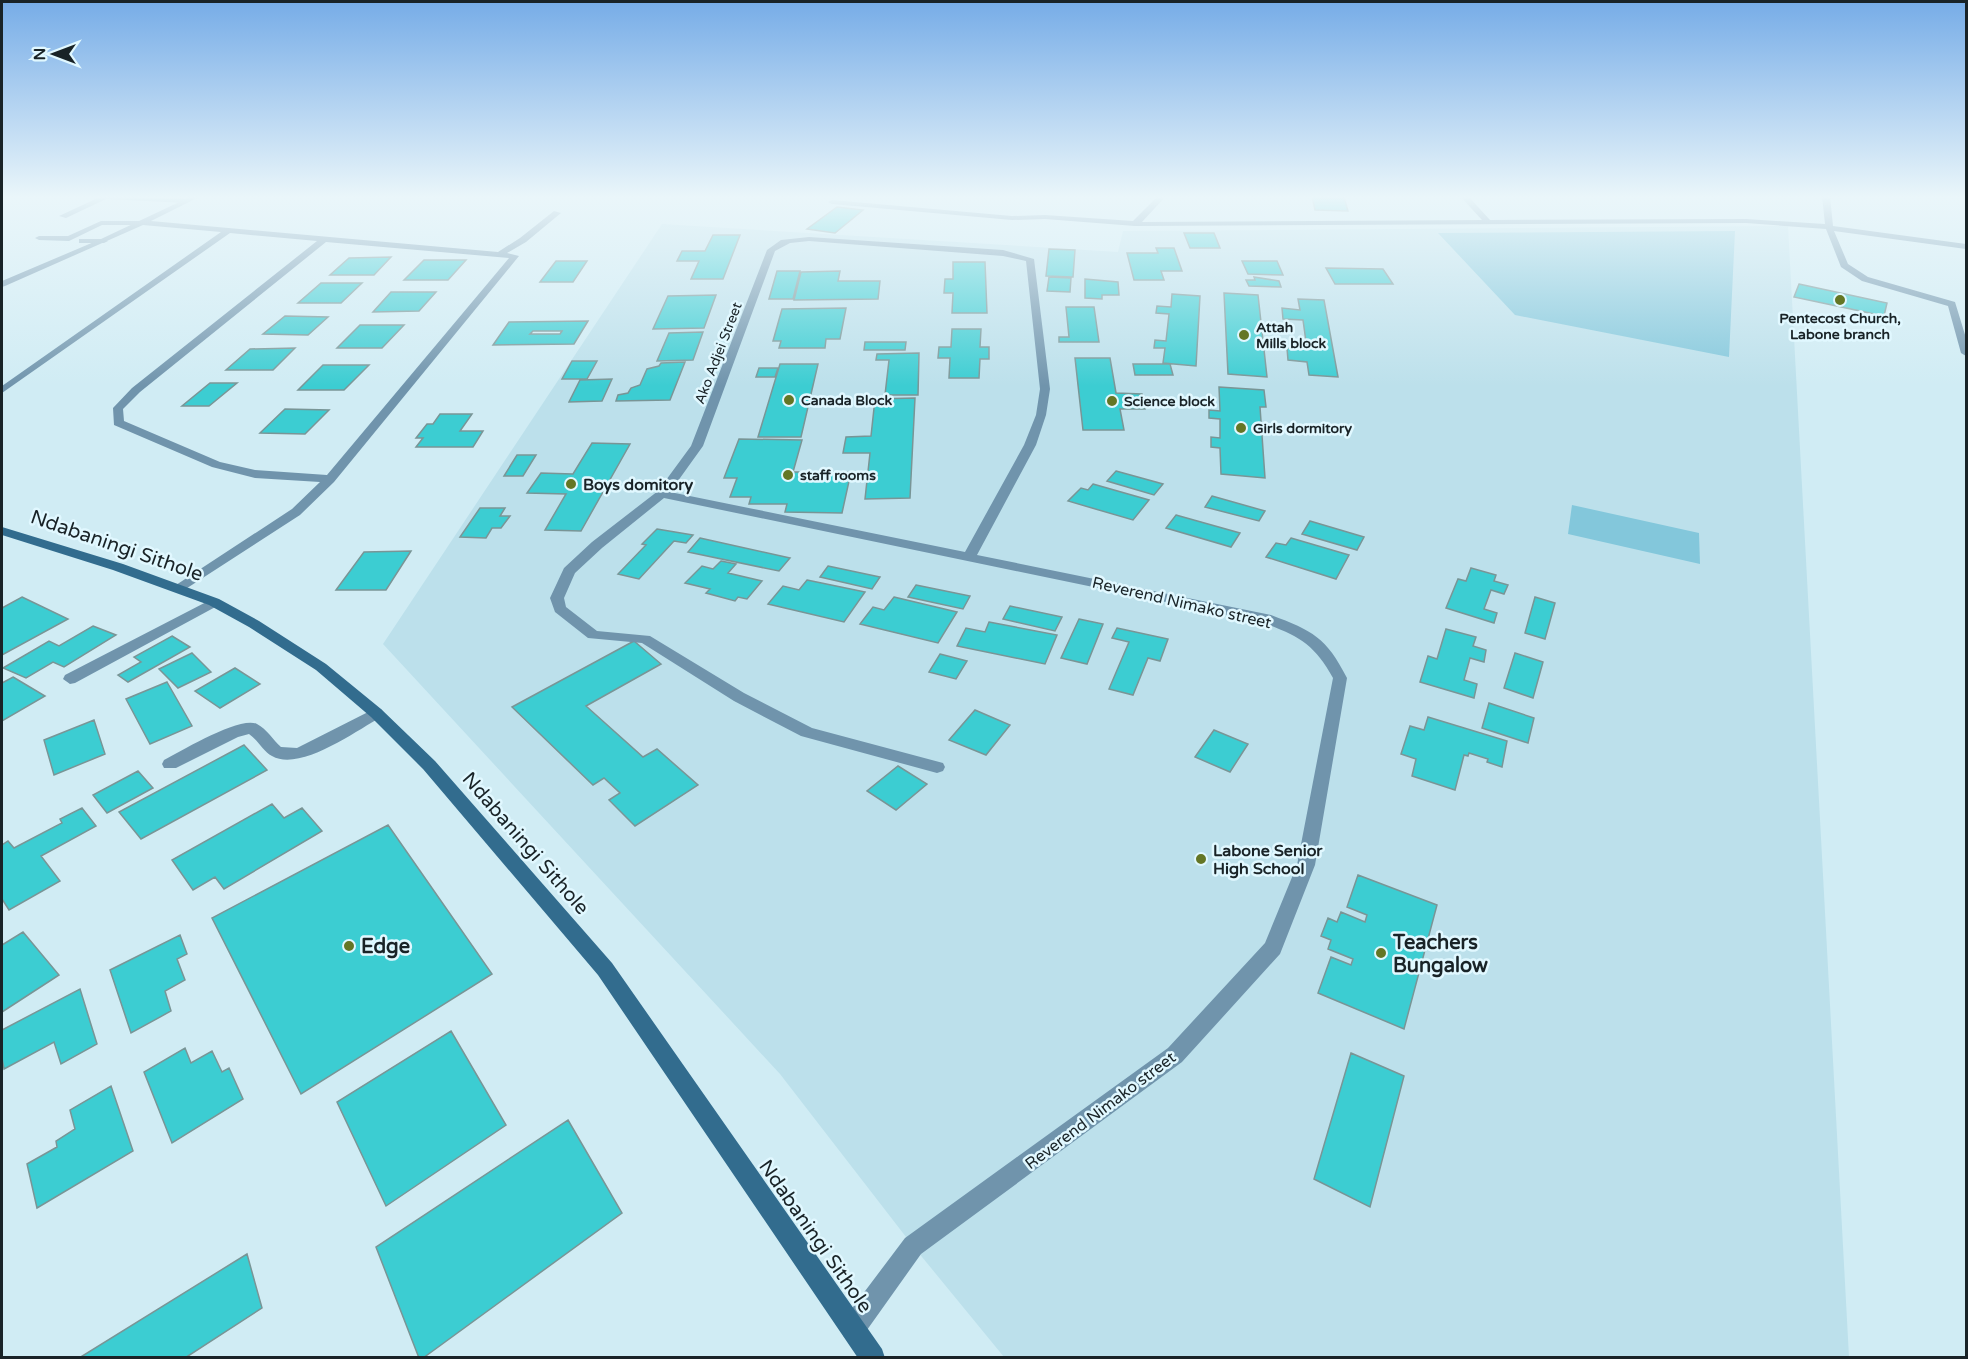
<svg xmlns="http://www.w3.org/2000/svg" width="1968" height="1359" font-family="'Varela Round',sans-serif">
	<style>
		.built { fill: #bce0eb }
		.green { fill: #83c7db }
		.building { fill: #3ccdd2; stroke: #799596; stroke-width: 1.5; fill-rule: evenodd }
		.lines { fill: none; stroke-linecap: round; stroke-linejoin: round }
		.lane { fill: #7094ac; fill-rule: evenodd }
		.street { fill: #7094ac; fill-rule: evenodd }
		.secondary { fill: #326c8e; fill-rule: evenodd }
		.poi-dot { fill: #647625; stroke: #e1f8ff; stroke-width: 2 }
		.labels { text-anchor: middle; stroke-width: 5; stroke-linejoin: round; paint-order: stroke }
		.far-poi-label { font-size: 14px; font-weight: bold; fill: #192327; stroke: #e1f8ff; text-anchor: start }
		.far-street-label { font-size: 14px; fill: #192327; stroke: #e1f8ff }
		.poi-label { font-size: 16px; font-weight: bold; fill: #192327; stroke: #e1f8ff; text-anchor: start }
		.street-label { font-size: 16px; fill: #192327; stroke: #e1f8ff }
		.near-street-label { font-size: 20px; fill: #192327; stroke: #e1f8ff }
		.near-poi-label { font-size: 20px; font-weight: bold; fill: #192327; stroke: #e1f8ff; text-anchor: start }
	</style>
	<rect width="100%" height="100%" fill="#d0ecf4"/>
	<path class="built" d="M662,224L1118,252L1123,231L1788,226L1849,1357H1004L913,1246L780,1074L383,644Z"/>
	<path class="green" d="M1735,231L1729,357L1515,315L1438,233Z
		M1572,505L1699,533L1700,564L1568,534Z"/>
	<path class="building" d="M1312,196L1344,197L1348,211L1315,210Z
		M837,207L863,210L835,233L807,229Z
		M1184,233H1214L1220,248H1190Z
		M713,235H740L723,279H691L699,261H677L682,251H705Z
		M1156,248H1174L1182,271H1161L1164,280H1134L1127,253H1158Z
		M1049,249L1075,250L1073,277L1046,276Z
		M391,257L374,275H330L349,258Z
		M424,260H466L448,280H404Z
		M556,261H587L573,282H540Z
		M1242,261H1277L1283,275L1248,274Z
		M953,262H985L987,313H952L953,293H944L945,279H953Z
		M1326,268L1383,269L1393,284H1335Z
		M777,271H800L793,299H769Z
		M840,271L838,281H880L878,299L794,300L801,272Z
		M1049,277L1071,278L1070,292L1047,291Z
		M1254,277L1279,281L1281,287L1249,286L1246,280H1255Z
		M1085,279L1118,282L1119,295H1102V299L1085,298Z
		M321,283H362L341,303H298Z
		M1799,284L1887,303L1884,316L1794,297Z
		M391,292H436L419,311L373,312Z
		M1224,293L1258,295L1267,377L1228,374Z
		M1172,294L1200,296L1196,366L1163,363L1165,348H1154L1155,340L1166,341L1169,314L1156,313L1157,306L1171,307Z
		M716,295L704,328L653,329L668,296Z
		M1298,299L1324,300L1338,377L1309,375L1307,362L1288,360L1287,348L1307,349L1303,320L1283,319L1282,308L1300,310Z
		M1066,307H1094L1099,342H1059V337H1069Z
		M846,308L840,339H826L825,348H779L781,341H773L782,309Z
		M285,316L328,317L308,335L263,334Z
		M588,321L574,344L493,345L509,322ZM533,331H562L560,334H530Z
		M360,325H404L382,348H337Z
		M952,329H981L980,347H989V359H980L979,378H949L950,358H938L939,347H951Z
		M703,332L693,360L657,361L669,333Z
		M865,342H906L905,350H864Z
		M295,348L273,370H226L250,349Z
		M919,353L918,395H885L889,360H876L877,354Z
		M1075,358H1110L1116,393L1142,394L1145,409H1120L1124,430H1083Z
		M572,361H597L587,379H562Z
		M685,362L670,400L616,401L618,395L628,393L631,388L640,385L647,369L659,366L661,363Z
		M780,364H818L801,437H758Z
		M1133,364H1170L1173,375H1135Z
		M323,365H369L344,390H298Z
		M759,368H778L775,377H756Z
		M612,379L602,401L569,402L580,380Z
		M210,383H237L209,406H182Z
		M1219,387L1264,390L1266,407H1260L1265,478L1221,474L1220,448L1211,447V437L1220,438V419L1209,418V410L1220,411Z
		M915,398L910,498L865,499L870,453H843L846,437L871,436L875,399Z
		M285,409L329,410L305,434L260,433Z
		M440,414H472L460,431H483L473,447H416L423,438H416L427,424H433Z
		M739,439L802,440L793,472H851L842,513L785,512L787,504H749L751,497H730L737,478H724Z
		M592,443L630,444L581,531L545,530L566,494L527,493L541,473L573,474Z
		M517,455H536L523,476H504Z
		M1116,471L1163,484L1154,495L1107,481Z
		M1093,484L1149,500L1133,520L1068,501L1081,488L1088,490Z
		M1212,496L1265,511L1259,521L1205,507Z
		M480,508H505L500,516H510L501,528H492L486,538L460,537Z
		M1176,515L1240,533L1231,547L1166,528Z
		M1310,521L1364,537L1357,550L1302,534Z
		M657,529L693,535L686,543L674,541L639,579L618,574L646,545L642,544Z
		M700,538L790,558L779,571L688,552Z
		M1291,538L1349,555L1336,579L1266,557L1276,543L1286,545Z
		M411,551L386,590H336L364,552Z
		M721,561L736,564L728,573L762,581L747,599L738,597L735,601L706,593L710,589L685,583L702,566L713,569Z
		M828,566L880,577L872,589L820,577Z
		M1471,568L1496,575L1494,581L1508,585L1504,594L1491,590L1484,609L1497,613L1494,623L1446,608L1458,579L1466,581Z
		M807,580L865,592L844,622L768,604L783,586L799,590Z
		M916,585L970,596L963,609L908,597Z
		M22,597L68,619L2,655V608Z
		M894,597L957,612L938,643L860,624L873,607L884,610Z
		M1535,597L1555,603L1545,639L1525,633Z
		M1010,606L1062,617L1055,631L1003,619Z
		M1079,619L1103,624L1087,664L1061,658Z
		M989,622L1057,635L1045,664L957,646L966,628L985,632Z
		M93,626L116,635L64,667L53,662L26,678L3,668L49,641L59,646Z
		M1117,628L1168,639L1160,661L1148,658L1133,695L1109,689L1129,642L1112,638Z
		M1446,629L1476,637L1473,646L1486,650L1484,662L1470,658L1464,680L1477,684L1474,698L1420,682L1428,656L1437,659Z
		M172,636L190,647L128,682L118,675L141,662L134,657Z
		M634,641L661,664L586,706L643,757L657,749L698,785L635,826L609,800L620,793L604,778L593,785L512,707Z
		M192,653L211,672L178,688L159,669Z
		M1515,653L1543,662L1533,698L1504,688Z
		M940,654L967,661L956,679L929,672Z
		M235,668L260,684L220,708L195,691Z
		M13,677L45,696L2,721V683Z
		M167,682L192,726L150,744L126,699Z
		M1489,703L1534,718L1528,743L1482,728Z
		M975,710L1010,725L986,755L949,740Z
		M1428,717L1507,741L1502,767L1487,762L1488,759L1469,753L1468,756L1464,755L1455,790L1412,776L1416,759L1401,754L1410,726L1424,730Z
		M94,720L105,754L54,775L44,740Z
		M1214,730L1248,744L1230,772L1195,757Z
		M244,745L267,770L141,839L119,812Z
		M898,766L927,784L896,810L867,791Z
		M138,771L153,788L107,813L93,795Z
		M272,804L284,818L302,808L322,831L224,889L215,877L193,890L172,860Z
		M82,808L96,826L41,856L60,881L9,910L2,899V845L8,841L14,848L62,823L60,819Z
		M388,825L492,974L301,1094L212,918Z
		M1358,875L1437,905L1404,1029L1318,993L1331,957L1351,965L1353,959L1328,949L1331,940L1321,936L1328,918L1337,922L1341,912L1365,922L1367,915L1347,907Z
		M23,932L59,975L2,1012V945Z
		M180,935L187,954L177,959L185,980L165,991L171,1011L131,1033L110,970Z
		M80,989L97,1044L61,1064L54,1042L4,1069L2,1058V1030Z
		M451,1031L506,1125L386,1206L337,1102Z
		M185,1048L191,1063L212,1051L222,1072L229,1068L243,1099L172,1143L144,1072Z
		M1351,1053L1404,1076L1370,1207L1314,1179Z
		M111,1086L133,1151L37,1208L27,1164L57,1147L56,1141L75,1129L70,1110Z
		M568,1120L622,1213L423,1358H419L376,1247Z
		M247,1254L262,1308L185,1358H79Z"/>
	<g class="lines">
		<path class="lane" d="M102,196L186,199L190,201L186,203L106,199L66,218L59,216Z
			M101,221H143L147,223L143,225H102L69,241L39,240L35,238L39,236H68Z
			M809,237L1003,250L1034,259L1050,389L1046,415L1036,445L977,555L1271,615C1313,631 1326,637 1347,678L1315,865L1280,954L1182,1062L921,1254L862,1337L853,1340L844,1337L841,1328L844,1319L905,1238L1168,1048L1265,943L1297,865L1333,678C1314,643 1298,636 1262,622L664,498L602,548L575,573L564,598L566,607L597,631L650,636L744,693L812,728L943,763L945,767L943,771L937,773L801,736L734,701L642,643L588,638L555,612L550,598L564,568L592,542L658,491L691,446L767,250L781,240ZM809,241L1003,256L1026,261L1040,389L1036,415L1024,445L965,552L670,492L703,446L775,251L790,243Z
			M79,239H104L108,241L104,243H79Z
			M214,598L221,602L219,605L75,683L70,684L63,679L65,675Z
			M376,708L381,709L384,713L381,717C356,731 300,772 272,756C263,751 258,740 249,734L238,737L176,768H164L162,764L164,760C182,751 239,716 257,724C267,729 273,740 281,747L297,748Z"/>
		<path class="street" d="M192,196H201L151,221L498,252L520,238L554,211L561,213L526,242L507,253L519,256L334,482L300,515L181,592L174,588L176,585L292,509L320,482L255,478L212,467L114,425L113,408L132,388L317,241L230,233L2,393V386L221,232L143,225L5,286L2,287V281L101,239ZM326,242L509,258L327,475L255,470L220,462L124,421L123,409L140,392Z
			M1158,196H1166L1142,222L1482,220L1460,196H1468L1490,220L1746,219L1825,224L1822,196H1830L1833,226L1966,244V249L1834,231L1848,264L1868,277L1955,302L1966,338V356L1961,353L1948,306L1862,281L1841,267L1826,229L1746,223L1135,226L1045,219L1012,220L832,204L828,202L832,200L1012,216L1045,215L1133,221Z"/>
		<path class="secondary" d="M2,527L123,564L219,599L259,621L326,664L381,709L435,761L612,963L882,1349L885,1358H858L598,975L423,769L371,717L316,670L249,627L209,605L113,570L2,535Z"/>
	</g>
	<linearGradient id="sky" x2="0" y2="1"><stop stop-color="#76ace7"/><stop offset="0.51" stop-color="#eaf6fa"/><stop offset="1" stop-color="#eaf6fa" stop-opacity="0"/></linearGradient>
	<rect width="1968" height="386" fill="url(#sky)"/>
	<g class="poi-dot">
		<circle cx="1840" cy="300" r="6"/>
		<circle cx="1244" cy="335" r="6"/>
		<circle cx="789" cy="400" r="6"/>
		<circle cx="1112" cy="401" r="6"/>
		<circle cx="1241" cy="428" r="6"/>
		<circle cx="788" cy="475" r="6"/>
		<circle cx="571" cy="484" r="6"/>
		<circle cx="1201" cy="859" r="6"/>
		<circle cx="349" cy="946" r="6"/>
		<circle cx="1381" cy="953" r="6"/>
	</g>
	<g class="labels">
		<g class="far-poi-label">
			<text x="1840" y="323" text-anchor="middle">Pentecost Church,<tspan x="1840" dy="16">Labone branch</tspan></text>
			<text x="1256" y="332">Attah<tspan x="1256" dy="16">Mills block</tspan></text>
			<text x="801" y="405">Canada Block</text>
			<text x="1124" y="406">Science block</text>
			<text x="1253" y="433">Girls dormitory</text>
			<text x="800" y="480">staff rooms</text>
		</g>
		<g class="far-street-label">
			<text transform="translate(718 353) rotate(-69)" y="5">Ako Adjei Street</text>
		</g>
		<g class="poi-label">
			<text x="583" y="490">Boys domitory</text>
			<text x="1213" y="856">Labone Senior<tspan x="1213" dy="18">High School</tspan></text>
		</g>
		<g class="street-label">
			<text transform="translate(1182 602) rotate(13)" y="6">Reverend Nimako street</text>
			<text transform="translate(1100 1110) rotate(-37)" y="6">Reverend Nimako street</text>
		</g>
		<g class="near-street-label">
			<text transform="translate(117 545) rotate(19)" y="7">Ndabaningi Sithole</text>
			<text transform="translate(526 843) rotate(49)" y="7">Ndabaningi Sithole</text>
			<text transform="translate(816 1236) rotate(55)" y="7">Ndabaningi Sithole</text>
		</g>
		<g class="near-poi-label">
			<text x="1393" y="949">Teachers<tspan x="1393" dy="23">Bungalow</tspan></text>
			<text x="361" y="953">Edge</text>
		</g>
	</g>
	<rect width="1968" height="1359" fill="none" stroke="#192327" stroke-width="6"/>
	<g transform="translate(54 54) rotate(270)" stroke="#e1f8ff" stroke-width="4.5" paint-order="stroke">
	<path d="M0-4.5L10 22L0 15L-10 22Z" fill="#192327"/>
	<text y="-9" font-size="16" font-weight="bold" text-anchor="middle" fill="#192327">N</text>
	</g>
</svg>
